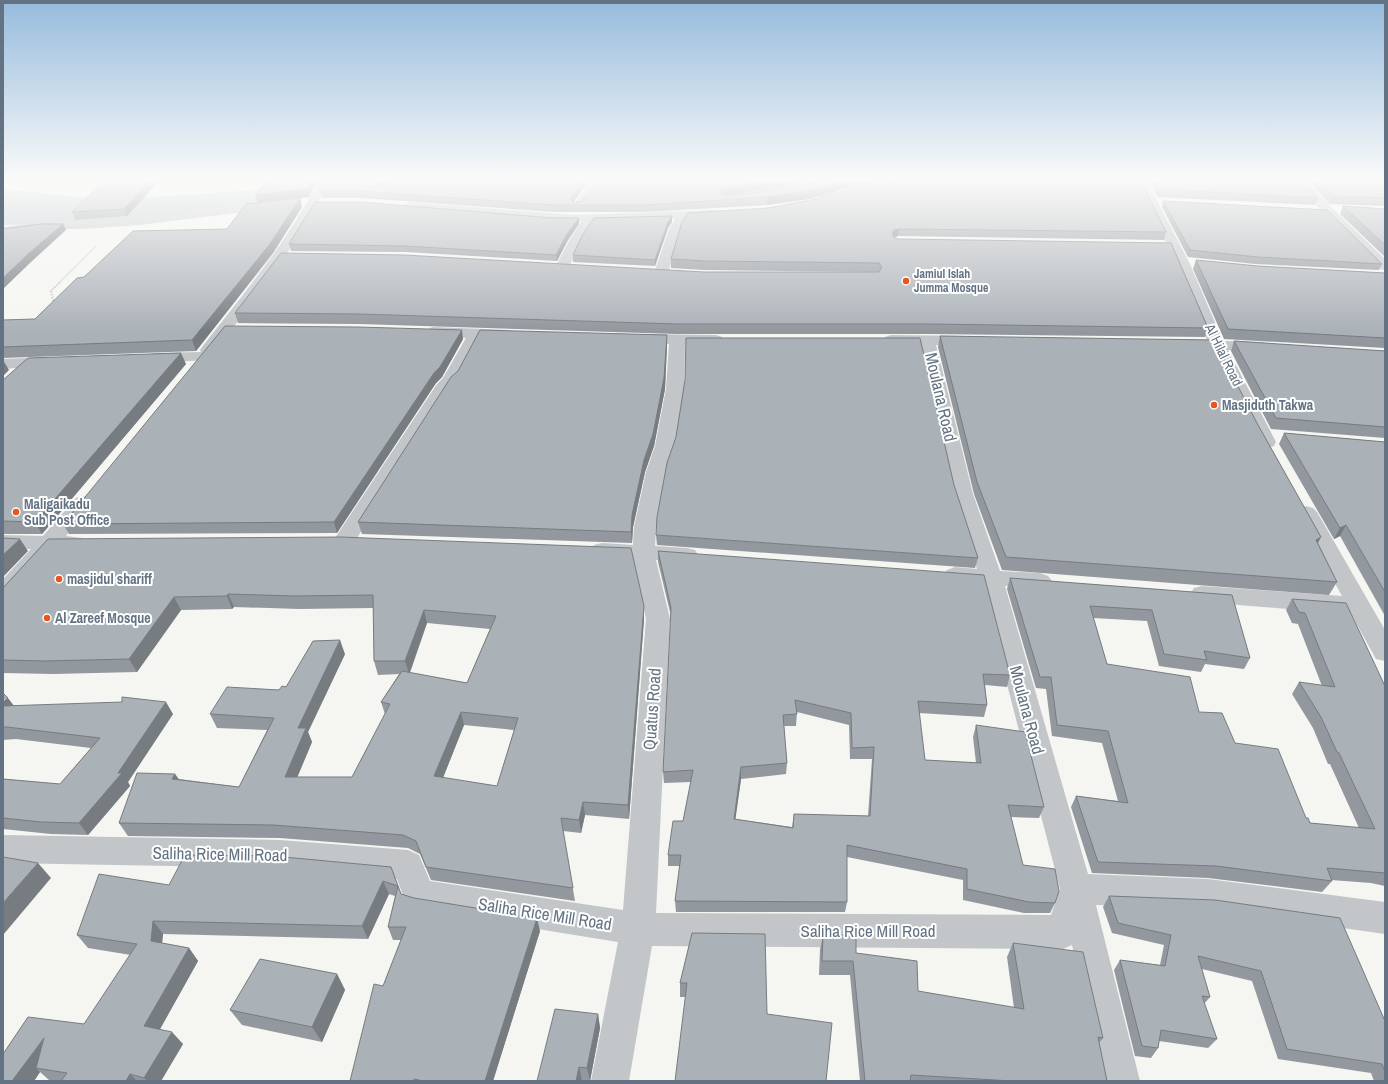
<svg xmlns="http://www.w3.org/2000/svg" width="1388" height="1084" font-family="'Archivo Narrow',sans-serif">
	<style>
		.water { fill: #bbc6cc }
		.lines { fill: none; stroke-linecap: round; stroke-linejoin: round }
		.path-far1 { stroke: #bcbec0; stroke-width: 1.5; stroke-dasharray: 1 1; stroke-linecap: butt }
		.path { stroke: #bcbec0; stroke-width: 2; stroke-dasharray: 1.5 1.5; stroke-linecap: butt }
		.street { fill: #c2c6c9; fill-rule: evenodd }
		.wall { fill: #92989d; fill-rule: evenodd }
		.shaded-wall { fill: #777c80 }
		.building { fill: #aab1b7; stroke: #777c80; fill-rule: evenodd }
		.poi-dot { fill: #e8561e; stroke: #fff; stroke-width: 1.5 }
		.labels { text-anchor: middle; stroke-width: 4; stroke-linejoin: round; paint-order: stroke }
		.far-poi-label { font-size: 12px; font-weight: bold; fill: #637383; stroke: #fff; text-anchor: start }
		.street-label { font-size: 14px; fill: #637383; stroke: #fff }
		.poi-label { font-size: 14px; font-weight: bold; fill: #637383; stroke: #fff; text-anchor: start }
		.near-street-label { font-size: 17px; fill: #637383; stroke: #fff }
	</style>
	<rect width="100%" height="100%" fill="#f5f5f1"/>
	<path class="water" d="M301,187L291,198L140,221L3,225V189L107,200Z"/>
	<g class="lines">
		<path class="path-far1" d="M59,283L96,246"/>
		<path class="path" d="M54,304L51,291L60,282"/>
		<path class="street" d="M319,180H329C300,243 255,298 214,353L209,355L210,357L208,360L154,363L148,361L146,358L148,355L154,353L201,352L200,350L202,347C244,293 288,241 319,180Z
			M592,180H603L582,208H574L572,206Z
			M1136,180H1146L1189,262L1223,341L1262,342L1268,344L1270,347L1268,350L1262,352L1228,350L1276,442L1274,446L1267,448L1260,446L1212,350L1181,347L1179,344L1181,341L1187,339L1207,340L1175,262Z
			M1295,180H1306L1332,208L1385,259V270L1380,269L1324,214Z
			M273,202L277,204L279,206L277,208L140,225L82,229H44L3,235V227L44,221H82L140,217Z
			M410,202L575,215L715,210L719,211L721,214L719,217L715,218L687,219L681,229L668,273L666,276L661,277L656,276L654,273L669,229L675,219L594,222L581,241L569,267L567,270H557L555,267L569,241L581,222L406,208L404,206L406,204Z
			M433,327L509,330L515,332L517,335L515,338L509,340L481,339L459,381L452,387L352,546L344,548L336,546L333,541L437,384L443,378L466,338L428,335L425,332L428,329Z
			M637,334L716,335L722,337L724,340L722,343L716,345L685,344L684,389L675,446L666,472L656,527L655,546L687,548L695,550L698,555L695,560L687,562L656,560L670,619L656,913L1051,915L1060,889L981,584L955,583L947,580L943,575L947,570L955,567L977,569L953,494L920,345L885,343L883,340L885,337L891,335L968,336L974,338L976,341L974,344L968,346L936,345L973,494L1000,571L1040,573L1048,576L1052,581L1048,586L1040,589L1005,586L1088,874L1208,879L1385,902V934L1208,909L1096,905L1140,1081H1102L1072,945L1063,949L652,946L629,1081H591L618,942L419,910L407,906L397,879L280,868L3,863V835L280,840L408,850L419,855L430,881L623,910L646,619L633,559L602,557L594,555L591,550L594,545L602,543L633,545L634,527L646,472L655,446L666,389L669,344L631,342L629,339L631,336Z
			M52,357L58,359L60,362L58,365L3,369V359Z
			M83,496L90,498L93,502L66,536L82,538L85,543L82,548L74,550H55L11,600L3,602V579L31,549H3V535L43,536L76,498Z
			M1306,506L1313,508L1317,512L1385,630V661L1376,659L1351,614L1202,602L1194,600L1190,594L1194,588L1202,586L1342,596L1295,512L1299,508Z"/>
	</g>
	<path class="wall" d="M160,180L127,216L75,220L72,212Z
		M205,180H317L309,197L258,202L255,195L265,182Z
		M393,180L383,187L573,202H581L774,189L725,195L726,196L849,188L809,199L767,205L645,212H553L362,198H322L320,191Z
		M1148,180H1303L1318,198L1315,205L1157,197Z
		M1307,180H1385V206L1330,204Z
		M300,198L302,207L273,253L196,351L3,358V320L35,319L84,277L227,229Z
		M811,200L1166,232L1164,240L898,236L893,237L894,238L1208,328L1205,337L927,334H677L360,324L238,323L235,313L704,272H878L704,270L671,268V259L768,208Z
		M1163,201L1382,264L1379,270L1255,264L1188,257L1162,207Z
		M1343,206L1385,209V257L1340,214Z
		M672,216V222L668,228L655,266L573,262V255Z
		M552,218H579V224L568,240L557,261L406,252L291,251L289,244Z
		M1196,260L1258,266L1385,273V348L1224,339L1193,269Z
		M940,336L1258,425L1321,537L1318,543L1337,582L1329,595L1002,570L974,494L938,347Z
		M463,339L442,377L436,383L337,533L69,534L63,524Z
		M1234,341L1385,351V438L1271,429L1231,351Z
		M667,345L665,389L654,446L645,472L633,527L632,543L362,534L358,522Z
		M186,364L42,534H3V380Z
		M1284,433L1385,442V616L1340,536L1334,539L1279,444Z
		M656,535L978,558L975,568L657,545Z
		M48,539L644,619L629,819L585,815L581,833L563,831L575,901L431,880L420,854L408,848L280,838L128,836L119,823L175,774L179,779L239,787L267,730L217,728L210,714L286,687L345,654L308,732L312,742L297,777H352L385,714L381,702L399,674L378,675L374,661L373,608L299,609L234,607L232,609L181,610L137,672L53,674L3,673V588ZM427,623L490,629L467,683L410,673ZM464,725L514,730L497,786L443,778Z
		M658,551L1010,675L1007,687L985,685L987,705L984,717L919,713L925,760L976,763L973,737L976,725L1044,807L1039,818L1011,817L1023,865L1055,903L1050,913H1024L963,900V880L847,857V902L845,912H676L675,901L680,866H668V855L683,821L691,782L664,783L663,772L671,616L658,562ZM797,712L849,725L850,759H872L868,816L794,814L792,827L735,819L741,779L786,774L787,763L784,726H796Z
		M1010,578L1232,595L1250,658L1244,669L1205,664L1201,672L1159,666L1147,621L1093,618L1107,664L1199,712L1235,743L1306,818L1310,823L1359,828L1330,764H1328L1313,728L1292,694L1299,682L1322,686L1298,624L1292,623L1286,610L1292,599L1385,686V886L1371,883L1331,880L1332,881L1322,892L1208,878L1092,873L1071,807L1076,796L1118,801L1102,743L1052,736L1046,689L1036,688L1007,589Z
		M3,693L14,706L173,714L128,782L130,786L88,835L51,834L3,829V779L60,784L91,748L16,739L3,740Z
		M391,867L401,894L414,898L540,931L493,1081H350L383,986L401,940H393L388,927L395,896L389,894L368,939L163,934L162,943L189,948L198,961L160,1029L183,1044L161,1081H56L49,1080L40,1072L34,1081H3L84,1024L131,955L88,948L77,935L169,885Z
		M1109,896L1385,1021V1081H1374L1371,1073L1278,1059L1252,981L1202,969L1210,997L1204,1004L1217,1039L1208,1048L1159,1041L1158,1048L1151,1058L1135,1056L1114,970L1120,960L1160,965L1164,945L1112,933L1103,907Z
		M692,933L767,1014L685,997H680V983Z
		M823,935L848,936L856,953L918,991L1014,1008L1007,957L1013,943L1103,1038L1099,1043L1107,1081H860L850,975H819L820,949Z
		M337,974L345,990L322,1042L242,1025L230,1010Z
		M598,1014L600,1028L590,1081L582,1080V1081H537Z"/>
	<path class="shaded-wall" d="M151,180H160L127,216L124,209Z
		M312,180H317L309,197L258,202L255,195Z
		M381,180H393L378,191L376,184Z
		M584,180H590L571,205L570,198Z
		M780,180H812L774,189L722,196L719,193L722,188Z
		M851,180H891L849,188L809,199L767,205V197Z
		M300,198L302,207L273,253L196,351L192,340Z
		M672,216V222L668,228L655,266V260L668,222Z
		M579,218V224L568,240L557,261L556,255L567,234Z
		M63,224L66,230L31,262L3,289V278L28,254Z
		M899,229L898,236L893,238L892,233L894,230Z
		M462,330L463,339L442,377L436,383L337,533L334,522Z
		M667,335V345L665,389L654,446L645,472L633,527L632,543L631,532L632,515Z
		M181,353L186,364L42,534L35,522Z
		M3,360L9,370L3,376Z
		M1346,525L1340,536L1334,539L1340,528Z
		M1321,537L1314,549L1316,540Z
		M20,539L28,551L3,577V555Z
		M228,594L234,607L232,609L227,596Z
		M174,597L181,610L137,672L129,659Z
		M644,606V619L629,819L628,805Z
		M424,610L427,623L409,674L405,661Z
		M340,640L345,654L308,732L312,742L292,790L285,777L298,728Z
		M8,698L17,710H3V703Z
		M166,702L173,714L128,782L130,786L88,835L79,823L118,773Z
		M461,712L464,725L438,790L434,776Z
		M741,767V779L734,830V819Z
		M175,774L183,787L172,779Z
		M583,802L585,815L581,833L579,820Z
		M38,863L51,878L3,935V903Z
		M383,881L389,894L368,939L362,926Z
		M537,918L540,931L493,1081H485Z
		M153,921L163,934L161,954L151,941Z
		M189,948L198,961L155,1038L144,1026Z
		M337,974L345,990L322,1042L312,1027Z
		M598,1014L600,1028L590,1081L587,1068Z
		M172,1032L183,1044L161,1081H148L144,1078Z
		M44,1038L36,1068L40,1072L34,1081H12Z
		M579,1067L582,1081H576Z
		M130,1074L137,1081H126Z"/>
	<path class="building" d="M105,180H151L124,209L72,212Z
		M267,180H312L307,189L255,195Z
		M326,180H381L376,184L379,187H387L398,180H584L570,198L573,202H581L599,180H780L722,188L719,193L726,196L775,190L822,180H851L809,191L767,197L645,205H552L360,191H320Z
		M903,180H1140L1166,232L899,229L894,230L892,233L894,238L899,239L1171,243L1208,328L929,324H677L358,314L235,313L281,253L404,255L704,272H879L882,267L879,263L704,261L671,259L682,222L688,213L768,208L811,200L851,189Z
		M1154,180H1303L1318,198L1159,189Z
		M1317,180H1385V198L1333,196Z
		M300,198L270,244L192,340L3,347V320L35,319L77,278L84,277L133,231L227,229L246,204Z
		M1163,201L1327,210L1382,264L1258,257L1190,250Z
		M315,202H361L552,218H579L567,234L556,255L405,246L289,244Z
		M1343,206L1385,209V245Z
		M672,216L668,222L655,260L573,255L582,236L594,218Z
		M41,224H63L28,254L3,278V229Z
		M1196,260L1258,266L1385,273V338L1228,329Z
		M225,326L358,327L462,330L440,367L434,373L334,522L63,524Z
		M480,330L667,335L664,378L653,434L644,460L632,515L631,532L358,522L451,377L458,371Z
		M940,336L1214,340L1258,425L1321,537L1316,540L1337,582L1006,557L977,482Z
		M686,338H920L954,485L978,558L656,535L657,517L667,463L676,437L685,380Z
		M1234,341L1385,351V427L1276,418Z
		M181,353L35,522L3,521V380L28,358Z
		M1284,433L1385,442V592L1346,525L1340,528Z
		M340,537L631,548L644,606L628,805L583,802L579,820L561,818L573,888L426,867L416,841L403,835L273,825L119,823L137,773L175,774L172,779L239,787L274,718L210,714L227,687L279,690L282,686L286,687L313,641L340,640L298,728H306L285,777H352L390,704L381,702L402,671L467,683L496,616L424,610L405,661H374L373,595L294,596L228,594L227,596L174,597L129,659L45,661L3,660V588L48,539ZM461,712L518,718L497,786L434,776Z
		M3,538L20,539L3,555Z
		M658,551L984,575L1010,675L983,674L987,705L918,701L925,760L981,763L976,725L1025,732L1044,807L1008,805L1023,865L1055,869L1059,891L1055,903L1029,902L967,889V869L847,845V902L675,901L681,855H668L673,821H683L693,770L663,772L671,608ZM795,700L851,713L852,748L874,747L870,816L794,814L793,828L734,819L741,767L787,763L783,715L797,714Z
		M1010,578L1232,595L1250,658L1204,651L1207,660L1164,654L1152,610L1090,606L1107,664L1190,677L1199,712L1222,713L1235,743L1278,749L1306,818H1308L1310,823L1375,829L1339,753L1337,752L1321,717L1299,682L1335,687L1305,613L1299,612L1292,599L1346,603L1385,686V873L1327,868L1332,881L1216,866L1098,862L1076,796L1128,803L1108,731L1057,725L1051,677H1040Z
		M3,693L8,698L3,703Z
		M122,697L166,702L118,773H122L79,823L41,822L3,818V779L60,784L100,738L7,727H3V706L122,702Z
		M185,855L273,856L391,867L401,894L414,898L537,918L485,1081H423L414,1079V1081H350L374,984L383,986L406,927H388L398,886L383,881L362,926L153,921L151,941L189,948L144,1026L172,1032L144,1078L130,1074L126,1081H61L67,1073L36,1068L44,1038L12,1081H3V1054L28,1017L84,1024L137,944L77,935L99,874L169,885Z
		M3,857L38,863L3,903Z
		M1109,896L1215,900L1340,918L1385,1021V1072L1382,1064L1287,1049L1261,971L1198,956L1210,997L1202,996L1217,1039L1161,1030L1158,1048L1142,1046L1120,960L1165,966L1171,935L1118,923Z
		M692,933L765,934L767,1014L832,1023L826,1081H675L687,983H680Z
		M823,935H848V936L856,937V953L917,961L918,991L1024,1009L1013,943L1083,952L1103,1038L1098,1037L1107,1081H1012L911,1075L910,1081H865L853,961H822Z
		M260,959L337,974L312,1027L230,1010Z
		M555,1009L598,1014L587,1068L579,1067L576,1081H537Z"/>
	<linearGradient id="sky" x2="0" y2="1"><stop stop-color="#96bbdd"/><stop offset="0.54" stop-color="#fafaf9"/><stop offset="1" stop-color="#fafaf9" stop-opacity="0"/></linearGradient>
	<rect width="1388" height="332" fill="url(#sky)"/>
	<g class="poi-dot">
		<circle cx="906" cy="281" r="4"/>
		<circle cx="1214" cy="405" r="4"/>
		<circle cx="16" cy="512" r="4"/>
		<circle cx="59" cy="579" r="4"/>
		<circle cx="47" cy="618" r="4"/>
	</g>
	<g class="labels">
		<g class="far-poi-label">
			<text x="914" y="278">Jamiul Islah<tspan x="914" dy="14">Jumma Mosque</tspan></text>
		</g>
		<g class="street-label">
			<text transform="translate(1224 355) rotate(64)" y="5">Al Hilal Road</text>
		</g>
		<g class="poi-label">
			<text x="1222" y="410">Masjiduth Takwa</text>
			<text x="24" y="509">Maligaikadu<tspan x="24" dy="16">Sub Post Office</tspan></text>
			<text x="67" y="584">masjidul shariff</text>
			<text x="55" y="623">Al Zareef Mosque</text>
		</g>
		<g class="near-street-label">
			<text transform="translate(941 397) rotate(77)" y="6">Moulana Road</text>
			<text transform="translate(652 709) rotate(-86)" y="6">Quatus Road</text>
			<text transform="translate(1027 710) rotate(75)" y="6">Moulana Road</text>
			<text transform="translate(220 854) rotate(1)" y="6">Saliha Rice Mill Road</text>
			<text transform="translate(545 914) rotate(9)" y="6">Saliha Rice Mill Road</text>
			<text x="868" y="937">Saliha Rice Mill Road</text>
		</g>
	</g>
	<rect width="1388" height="1084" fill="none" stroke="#637383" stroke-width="8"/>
</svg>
